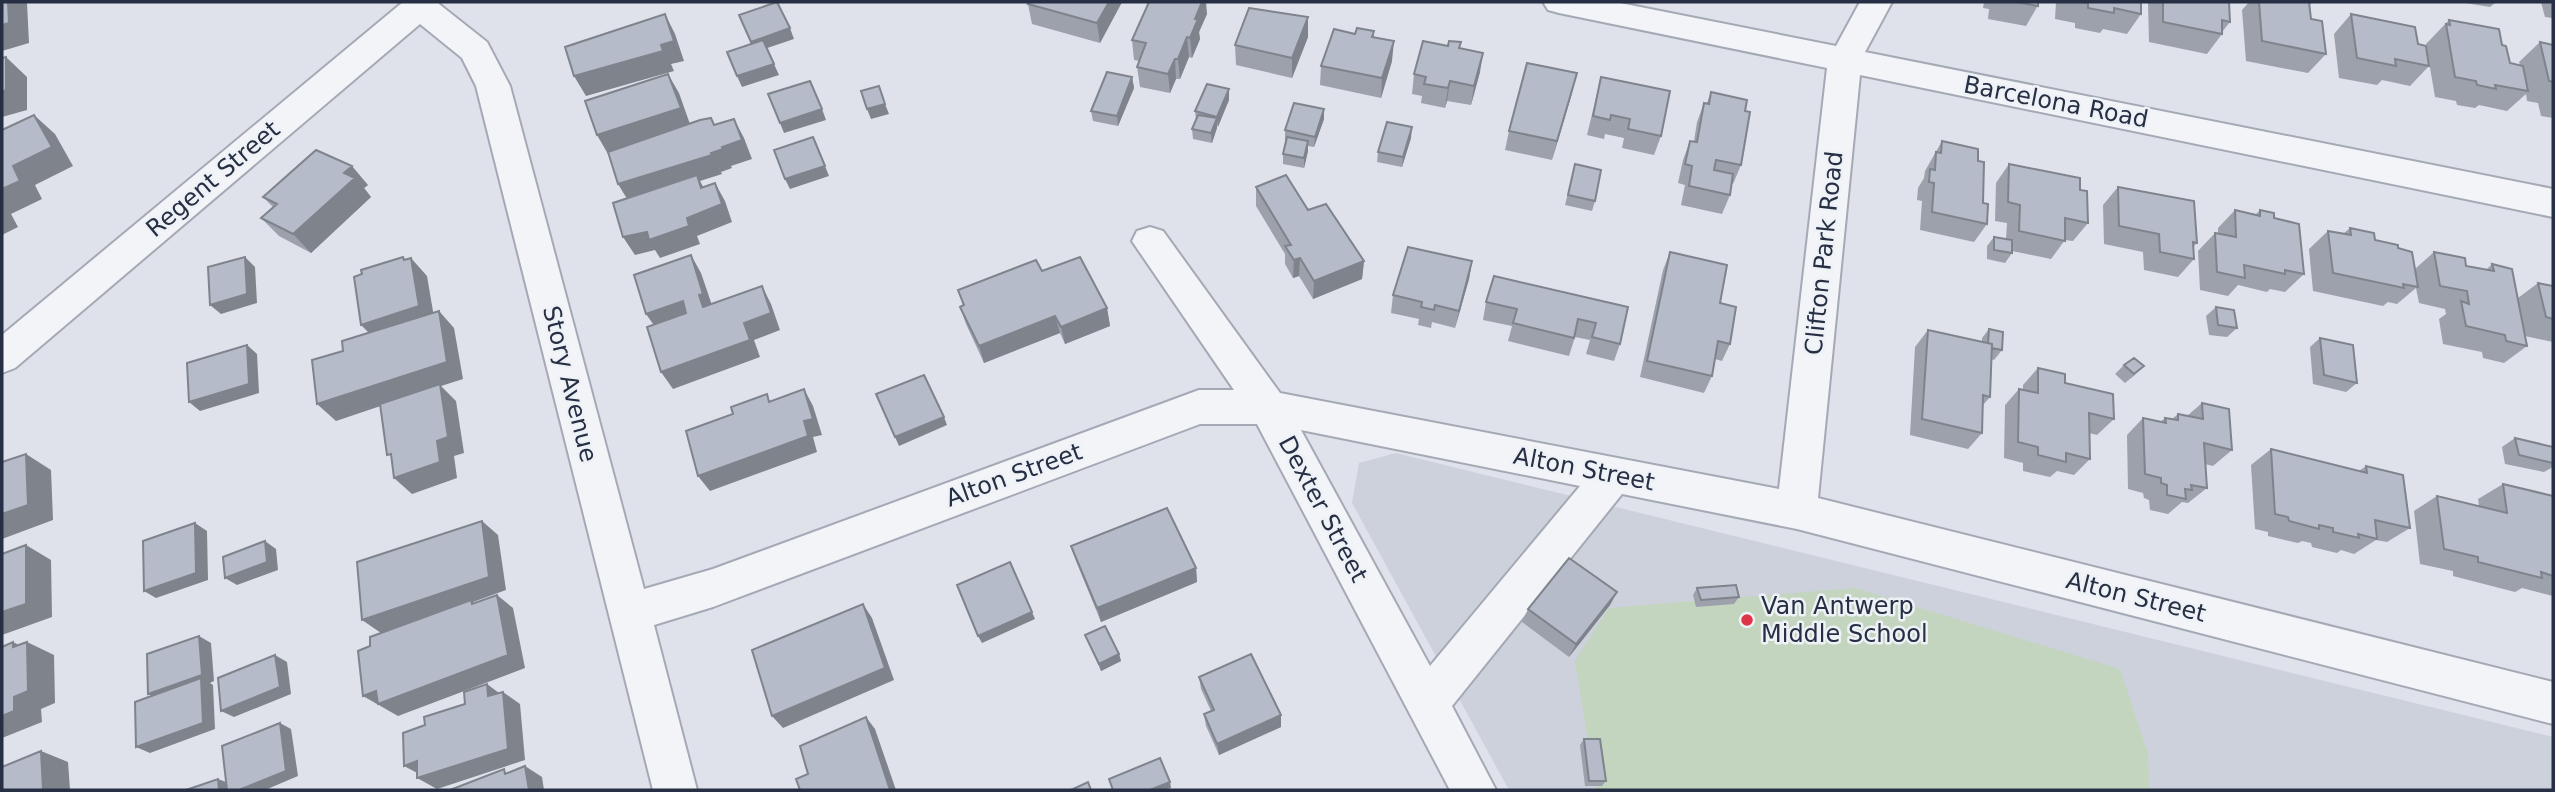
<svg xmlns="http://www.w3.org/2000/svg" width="2555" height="792" font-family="'DejaVu Sans',sans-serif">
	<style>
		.built { fill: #ccd1dc }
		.green { fill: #c3d5bf }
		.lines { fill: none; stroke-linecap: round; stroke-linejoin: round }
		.minor-casing { stroke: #a4a9b5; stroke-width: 4 }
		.minor { fill: #f2f4f7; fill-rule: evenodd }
		.wall { fill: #9ca1ac }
		.shaded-wall { fill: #7f838c }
		.building { fill: #b5bbc8; stroke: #7f838c; stroke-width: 2 }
		.poi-dot { fill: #dd3547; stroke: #eef2f7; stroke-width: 2.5 }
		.labels { text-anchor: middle; stroke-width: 5; stroke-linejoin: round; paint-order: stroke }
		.street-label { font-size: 24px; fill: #262f43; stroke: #eef2f7 }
		.poi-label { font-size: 24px; fill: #262f43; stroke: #eef2f7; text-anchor: start }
	</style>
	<rect width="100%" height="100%" fill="#dfe2ea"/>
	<path class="built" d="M1396,453L2553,737V790H1509L1352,503L1359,463Z"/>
	<path class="green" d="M1855,588L2120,669L2148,754L2149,790H1596L1575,661L1609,608Z"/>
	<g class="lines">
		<g class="minor-casing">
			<path id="minor" d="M403,2H440L439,4L487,42L510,86L644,589L713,569L1199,390H1234L1132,241L1137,231L1150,227L1163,231L1280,393L1779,489L1827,68L1559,13L1548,10L1543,2H1615L1836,46L1860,2H1892L1865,52L2553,189V217L1860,75L1818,498L2553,682V724L1797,529L1622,494L1452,706L1496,790H1450L1257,424H1200L713,607L654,625L697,790H653L476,86L462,58L420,24L15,368L2,373V335ZM1301,430L1580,486L1430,666Z"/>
		</g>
		<use href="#minor" class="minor"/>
	</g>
	<path class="wall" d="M1030,2H1122L1100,43L1032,24L1028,4Z
		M1984,2H2040L2026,26L1988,19L1989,9L1983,8Z
		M2056,2H2141V14L2127,34L2103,29L2100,33L2075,28V23L2055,19Z
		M2148,2H2229L2230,22L2222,32V34L2207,54L2149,42Z
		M2249,2H2312L2309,6L2311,19L2326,54L2308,73L2246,61L2242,10Z
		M2459,2H2496L2490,7Z
		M2541,2H2553V18L2545,17Z
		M1207,14L1199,32L1200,39L1192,58L1189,57L1180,79H1176L1170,93L1140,87L1137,67L1139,61L1134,60L1132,40Z
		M2351,14L2418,44L2429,66L2410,86L2382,80L2377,85L2339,78L2334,34Z
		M1308,17V37L1292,78L1236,65L1235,45Z
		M2449,20L2502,45L2510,63L2520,65L2519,62L2540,42L2553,45V118L2541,116L2538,103L2527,101L2526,94L2507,111L2479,105L2475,108L2457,105L2456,101L2435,97L2426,44Z
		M1374,31V37L1392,61L1381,98L1320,85L1321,66L1355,34Z
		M1460,48L1480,72L1471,105L1447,101L1445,108L1421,103L1422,96L1412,94L1414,74Z
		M1132,77L1134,88L1118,126L1093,121L1091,111Z
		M1601,77L1661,136L1654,155L1622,148L1624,138L1605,134L1604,139L1587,135Z
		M1711,92L1745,111L1741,165L1733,184L1732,183L1730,195L1722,214L1681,205L1685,185L1678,183L1683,160L1690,141H1694L1697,122L1704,103H1707Z
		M1572,93L1552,160L1505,150L1509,131Z
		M1229,100L1217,127L1212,143L1193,139L1192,129L1196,120L1195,111Z
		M1324,119L1314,147L1308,146V151L1304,168L1283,164V154L1286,141H1285V130Z
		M1411,138L1402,167L1377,162L1378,152Z
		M1942,141L1978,161L1983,203L1987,224L1974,242L1920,230L1922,201L1917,200L1918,188L1924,178L1925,171Z
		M1575,164L1595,201L1592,211L1565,205Z
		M2009,164L2080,190L2088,223L2073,241L2065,240L2051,259L2012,251V253L2005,263L1987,259V246L1994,237L2006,239L2007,223L1995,221L1996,183Z
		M368,185L364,188L371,197L311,253L279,236L261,218L273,207L263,197Z
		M1256,187L1308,210L1364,261L1362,279L1313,299L1299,276L1293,278L1285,264V254L1256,206Z
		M2118,187L2197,243L2194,246V259L2178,277L2144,270L2143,252L2104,244L2103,205Z
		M2235,210L2256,214L2260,210L2274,218L2304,274L2285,292L2270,289L2267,292L2238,285L2228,296L2200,290L2198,251L2215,233L2218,234V228Z
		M2350,228L2375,240L2398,248L2415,269L2434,252L2466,266L2486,270L2492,264L2518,298L2538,283L2551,286L2553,284V342L2525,336L2527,346L2504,363L2483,358L2482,352L2443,344L2439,319L2446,314L2445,309L2419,303L2416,288L2397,304L2388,302L2383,306L2313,291L2309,249L2328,231L2343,234Z
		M1670,252L1720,303L1730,344L1722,361L1715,359L1712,376L1704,393L1640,377L1663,270Z
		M1472,261L1469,279L1455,328L1432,322L1431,328L1418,325L1419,319L1391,313L1393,295Z
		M1042,271L1107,308L1110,326L1065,344L1060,333L984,363L966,324L960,307L963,306L958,290Z
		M1486,302L1628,307L1620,344L1614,361L1586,354L1590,340L1575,337L1569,356L1508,341L1512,326L1483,320Z
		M2216,307L2237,328L2227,337L2209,335L2206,316Z
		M1989,329L2002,350L1994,360L1991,359L1990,397L1983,405L1982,433L1968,449L1910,435L1915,347L1928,330L1982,342V338Z
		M2320,338L2357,383L2346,392L2313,384L2310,347Z
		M2124,365L2135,375L2125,383L2115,374Z
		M2038,368L2065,383L2114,419L2097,435L2089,433L2090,459L2074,475L2057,471L2050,477L2023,471V463L2004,458L2005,405L2019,389L2023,390V385Z
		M2202,403L2232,450L2213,466L2205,464L2207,488L2188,503L2182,502L2168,514L2150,510L2149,500L2144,498L2143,493L2128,489L2127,435L2143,418L2160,422L2165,418L2172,419L2178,414L2187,416Z
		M2515,438L2553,447V467L2544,472L2505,464L2502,447Z
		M2271,449L2359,471L2366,466L2410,528L2387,542L2376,540L2354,554L2341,550L2337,553L2312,547L2311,543L2302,541L2298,543L2268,536V532L2255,529L2251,465Z
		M2503,484L2553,496V596L2522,588L2515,592L2453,576V571L2420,564L2414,511L2437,496L2479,506L2478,499Z
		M1071,546L1196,568L1197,582L1101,622L1076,561Z
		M1697,588L1739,597L1734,604L1696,607L1693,595Z
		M1617,592L1610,605L1569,657L1522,622L1528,609Z
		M1085,635L1119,654L1121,661L1101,671Z
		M1199,677L1281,727L1219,755L1206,726L1204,714L1211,711L1201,689Z
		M1584,739L1606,781L1602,786H1585L1580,745Z"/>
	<path class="shaded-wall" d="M8,2H25L27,3L29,43L2,51V25Z
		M1109,2H1122L1100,43L1097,23Z
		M1202,2H1206L1207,14L1199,32L1200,39L1192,58L1190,38L1195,19Z
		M665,14L675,34L684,61L671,64L674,71L586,96L574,76Z
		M1308,17V37L1292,78V58Z
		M790,28L794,39L755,52L751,42Z
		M1187,37L1189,57L1180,79L1178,59Z
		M1394,41L1392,61L1381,98L1382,78Z
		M1483,53L1480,72L1471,105L1474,86Z
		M6,57L27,77V110L2,117V92Z
		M1175,59L1176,79L1170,93L1168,74Z
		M774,64L779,75L742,87L737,76Z
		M1577,73L1572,93L1552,160L1557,141Z
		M668,74L679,93L691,127L608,154L597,135Z
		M1132,77L1134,88L1118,126L1117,116Z
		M1450,81L1447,101L1445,108L1448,88Z
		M1229,89V100L1218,127L1217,117Z
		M885,104L889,114L871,119L867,109Z
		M822,109L826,120L784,133L780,123Z
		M1324,109V119L1314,147L1315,137Z
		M34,115L55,134L73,166L35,185L42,199L11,214L18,227L2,235V189Z
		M1217,118V128L1212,143L1211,133Z
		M734,119L744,138L752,159L731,166L732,168L721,172L711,153L722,147Z
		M1412,127L1411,138L1402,167L1403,157Z
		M1308,141V151L1304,168V158Z
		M712,155L722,174L700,181L707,194L629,202L618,184Z
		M352,166L368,185L364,188L371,197L311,253L293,234L344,173Z
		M825,166L829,176L790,189L785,179Z
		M715,183L725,201L732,222L697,236L700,244L660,258L655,250L635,255L623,237L687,218Z
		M691,255L701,273L714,311L703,307L699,295Z
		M245,257L255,267L257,303L221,314L210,305Z
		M403,257L413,268L411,258L427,276L435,323L378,342L361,325L404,260Z
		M1300,258L1299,276L1293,278L1294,260Z
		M1364,261L1362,279L1313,299L1314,281Z
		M1472,261L1469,279L1455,328L1459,311Z
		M762,286L771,304L780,330L754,340L760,357L673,389L661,372L744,323Z
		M683,301L694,318L658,331L646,314Z
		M1107,308L1110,326L1065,344L1061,327Z
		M439,311L454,328L463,379L441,386L456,401L464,453L454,456L457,478L412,494L394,478L437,441L440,386L336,421L317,404Z
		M1055,316L1060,333L984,363L979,346Z
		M247,345L257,354L259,393L200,411L189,402Z
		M804,389L813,406L822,435L813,437L817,452L710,491L698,476Z
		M944,417L947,425L899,446L895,437Z
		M26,454L51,470L53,520L2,539V514Z
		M482,521L498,535L506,590L473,602L488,614L472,604L381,633L362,620Z
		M195,523L207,531L208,580L156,598L144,591Z
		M265,541L276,549L278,570L237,585L225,578Z
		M26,545L51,560L52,617L2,635V612Z
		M1196,568L1197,582L1101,622L1097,608Z
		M1617,592L1610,605L1569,657L1576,644Z
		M497,595L513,608L525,668L398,716L363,696L376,691Z
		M863,604L872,618L894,680L783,728L772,716Z
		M1032,612L1035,619L982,643L978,636Z
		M199,636L211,643L214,681L210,683L213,685L215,729L150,753L136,747L162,700L148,694Z
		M13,642L27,649V642L54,655L55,703L41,709L42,722L2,738V716Z
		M1119,654L1121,661L1101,671L1099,664Z
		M275,655L287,662L291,694L234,717L221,711Z
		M487,684L503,696V692L520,704L525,760L437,789L417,778L423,776L404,766L417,761L488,696Z
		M1281,715V727L1219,755L1217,744Z
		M866,717L875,729L896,790H890Z
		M280,723L291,729L298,776L265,790H239Z
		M41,751L68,762L70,790H43Z
		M525,766L542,777L544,790H529Z
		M218,779L231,784V790H219Z
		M1170,782L1171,788L1165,790H1150Z"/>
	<path class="building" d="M2,2H8L9,23L2,25Z
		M777,2L790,28L751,42L739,15Z
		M1030,2H1109L1097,23L1028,4Z
		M1149,2H1202L1195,19H1198L1190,38L1187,37L1178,59H1175L1168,74L1137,67L1146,43L1132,40Z
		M2016,2H2038V6Z
		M2081,2H2141V14L2114,8V13L2088,8V3Z
		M2163,2H2229L2230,22L2222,20V34L2163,22Z
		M2259,2H2309L2311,19L2322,21L2326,54L2262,41Z
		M1249,8L1308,17L1292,58L1235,45Z
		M665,14L674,41L661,45L663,51L574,76L565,47Z
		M2351,14L2415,27L2418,44L2426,46L2429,66L2395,59L2396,66L2357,58Z
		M2449,20L2499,29L2502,45L2506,46L2510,63L2523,66L2528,91L2495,85L2496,89L2477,85L2476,81L2455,77L2446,24L2450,25Z
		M1357,28L1374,31L1372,37L1394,41L1382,78L1321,66L1334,29L1355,34Z
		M763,40L774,64L737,76L727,52Z
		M1423,41L1448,46L1449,41L1461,42L1459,48L1483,53L1474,86L1450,81L1448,88L1424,84L1426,77L1414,74Z
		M2540,42L2553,45V82L2549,81Z
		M6,57V90L2,92V58Z
		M1527,63L1577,73L1557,141L1509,131Z
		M1107,72L1132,77L1117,116L1091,111Z
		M668,74L681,108L597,135L585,101Z
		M1601,77L1670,91L1661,136L1628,129L1630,119L1611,115L1610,120L1593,116Z
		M810,81L822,109L780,123L768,94Z
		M1207,84L1229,89L1217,117L1195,111Z
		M879,86L885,104L867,109L861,91Z
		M1711,92L1747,100L1745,111L1750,112L1741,165L1716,160L1714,170L1733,174L1730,195L1689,186L1692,166L1685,164L1690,141L1697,142L1704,103L1709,104Z
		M1294,103L1324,109L1315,137L1285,130Z
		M34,115L52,147L13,166L20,181L2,189V130Z
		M1198,115L1217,118L1211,133L1192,129Z
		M711,118L714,125L734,119L742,140L722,147L723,149L711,153L712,155L618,184L608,152L700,120Z
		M1387,122L1412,127L1403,157L1378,152Z
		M813,137L825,166L785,179L774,150Z
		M1287,137L1308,141L1304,158L1283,154Z
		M1942,141L1978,149V161L1984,162L1983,203L1988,204L1987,224L1932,212L1934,183L1929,182L1930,169L1935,170L1936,152L1941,153Z
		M316,150L352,166L344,173L355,178L293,234L261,218L277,204L263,197Z
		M1575,164L1601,170L1595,201L1568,195Z
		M2009,164L2080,178V190L2087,191L2088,223L2065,218V241L2019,231L2020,205L2008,202Z
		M697,175L701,188L715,183L722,204L687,218L689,226L649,240L647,232L623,237L613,203Z
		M1286,175L1308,210L1326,204L1364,261L1314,281L1300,258L1294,260L1285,246L1291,245L1256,187Z
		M2118,187L2194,201L2197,243L2193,242L2194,259L2160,252L2159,234L2119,226Z
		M2235,210L2260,216V210L2274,213V218L2299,224L2304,274L2285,270V274L2244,265L2245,278L2217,272L2215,233L2236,237Z
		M2350,228L2374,233L2375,240L2398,245V248L2412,252L2418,287L2403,284L2404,288L2333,273L2328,231L2351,235Z
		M1994,237L2012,240V253L1994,250Z
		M1408,247L1472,261L1459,311L1435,305L1434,310L1421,307L1422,302L1393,295Z
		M1670,252L1727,265L1720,303L1736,307L1730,344L1718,341L1712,376L1647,361Z
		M2434,252L2465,258L2466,266L2494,271L2492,264L2512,269L2527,346L2506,341L2505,335L2466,326L2461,301L2469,304L2467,291L2440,286Z
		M691,255L703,294L699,295L703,307L762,286L771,313L744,323L750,340L661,372L647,327L686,313L683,301L646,314L634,275Z
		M245,257L247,294L210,305L208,267Z
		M403,257L404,260L411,258L419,306L361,325L354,277L362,274L361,270Z
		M1080,257L1107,308L1061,327L1055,316L979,346L960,307L964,305L958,290L1036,260L1042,271Z
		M1494,276L1628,307L1620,344L1592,337L1596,323L1578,319L1574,338L1513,323L1517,309L1486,302Z
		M2538,283L2553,286V319L2546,317Z
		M2216,307L2234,310L2237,328L2218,325Z
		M439,311L447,362L317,404L312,360L343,351L342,341Z
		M1989,329L2003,332L2002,350L1992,348V344L1988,343Z
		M1928,330L1992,344L1990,397L1983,395L1982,433L1922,419Z
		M2320,338L2353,345L2357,383L2324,375Z
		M247,345L249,384L189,402L187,363Z
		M2134,358L2144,366L2134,374L2124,365Z
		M2038,368L2065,374V383L2113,394L2114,419L2089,413L2090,459L2066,453V462L2038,455V447L2018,442L2019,389L2038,393Z
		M924,375L944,417L895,437L876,394Z
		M440,384L448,437L437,441L440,462L394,478L391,454L387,455L380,404Z
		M804,389L813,419L804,421L808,436L698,476L686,431L733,414L731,407L767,394L769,402Z
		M2202,403L2229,409L2232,450L2204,443L2207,488L2191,485L2192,490L2185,489L2186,499L2167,495V485L2161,483V478L2145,474L2143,418L2166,423L2165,418L2178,420V414L2203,419Z
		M2515,438L2553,447V463L2519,455Z
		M2271,449L2367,473L2366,466L2403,475L2410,528L2375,520L2377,539L2358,534L2359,538L2333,532V528L2319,525V529L2289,521L2288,517L2275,514Z
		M26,454L28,505L2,514V462Z
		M2503,484L2553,496V576L2541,572L2542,578L2478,562V557L2444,549L2437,496L2507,513Z
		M1167,508L1196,568L1097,608L1071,546Z
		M482,521L489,577L362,620L357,562Z
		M195,523L196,573L144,591L143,541Z
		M265,541L267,562L225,578L223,557Z
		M26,545V604L2,612V554Z
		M1569,558L1617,592L1576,644L1528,609Z
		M1010,562L1032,612L978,636L957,585Z
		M1736,585L1739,597L1701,600L1697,588Z
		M497,595L508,655L378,704L376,691L363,696L358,651L370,646V637L471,600L472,604Z
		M863,604L885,668L772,716L752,650Z
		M1105,626L1119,654L1099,664L1085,635Z
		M199,636L202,675L148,694L147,654Z
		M13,642V647L27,642L28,691L14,697V711L2,716V647Z
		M1251,654L1281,715L1217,744L1204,714L1214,710L1199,677Z
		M275,655L280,687L221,711L218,678Z
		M201,678L203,723L136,747L135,702Z
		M487,684L488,696L503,692L508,749L417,778V761L404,766L403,733L425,725L424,717L465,704L464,692Z
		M866,717L890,790H800L796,779L808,774L800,746Z
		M280,723L286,771L239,790H227L222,746Z
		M1584,739H1600L1606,781H1589Z
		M41,751L43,790H2V767Z
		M1160,758L1170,782L1150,790H1113L1109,779Z
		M525,766L529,790H450L504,769L505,774Z
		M218,779L219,790H186Z
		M1088,782L1091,790H1071Z"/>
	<circle class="poi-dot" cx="1747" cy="620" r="7"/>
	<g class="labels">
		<g class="street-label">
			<text transform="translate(2056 102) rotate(11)" y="8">Barcelona Road</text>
			<text transform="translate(213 179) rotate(-40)" y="8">Regent Street</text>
			<text transform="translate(1824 253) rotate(-84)" y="8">Clifton Park Road</text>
			<text transform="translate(570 384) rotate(76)" y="8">Story Avenue</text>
			<text transform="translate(1584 469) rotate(11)" y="8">Alton Street</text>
			<text transform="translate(1014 475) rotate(-20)" y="8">Alton Street</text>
			<text transform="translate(1323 509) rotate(62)" y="8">Dexter Street</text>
			<text transform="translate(2136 597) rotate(14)" y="8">Alton Street</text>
		</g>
		<g class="poi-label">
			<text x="1761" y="614">Van Antwerp<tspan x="1761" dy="28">Middle School</tspan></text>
		</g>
	</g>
	<rect width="2555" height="792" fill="none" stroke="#262f43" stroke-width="7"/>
</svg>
